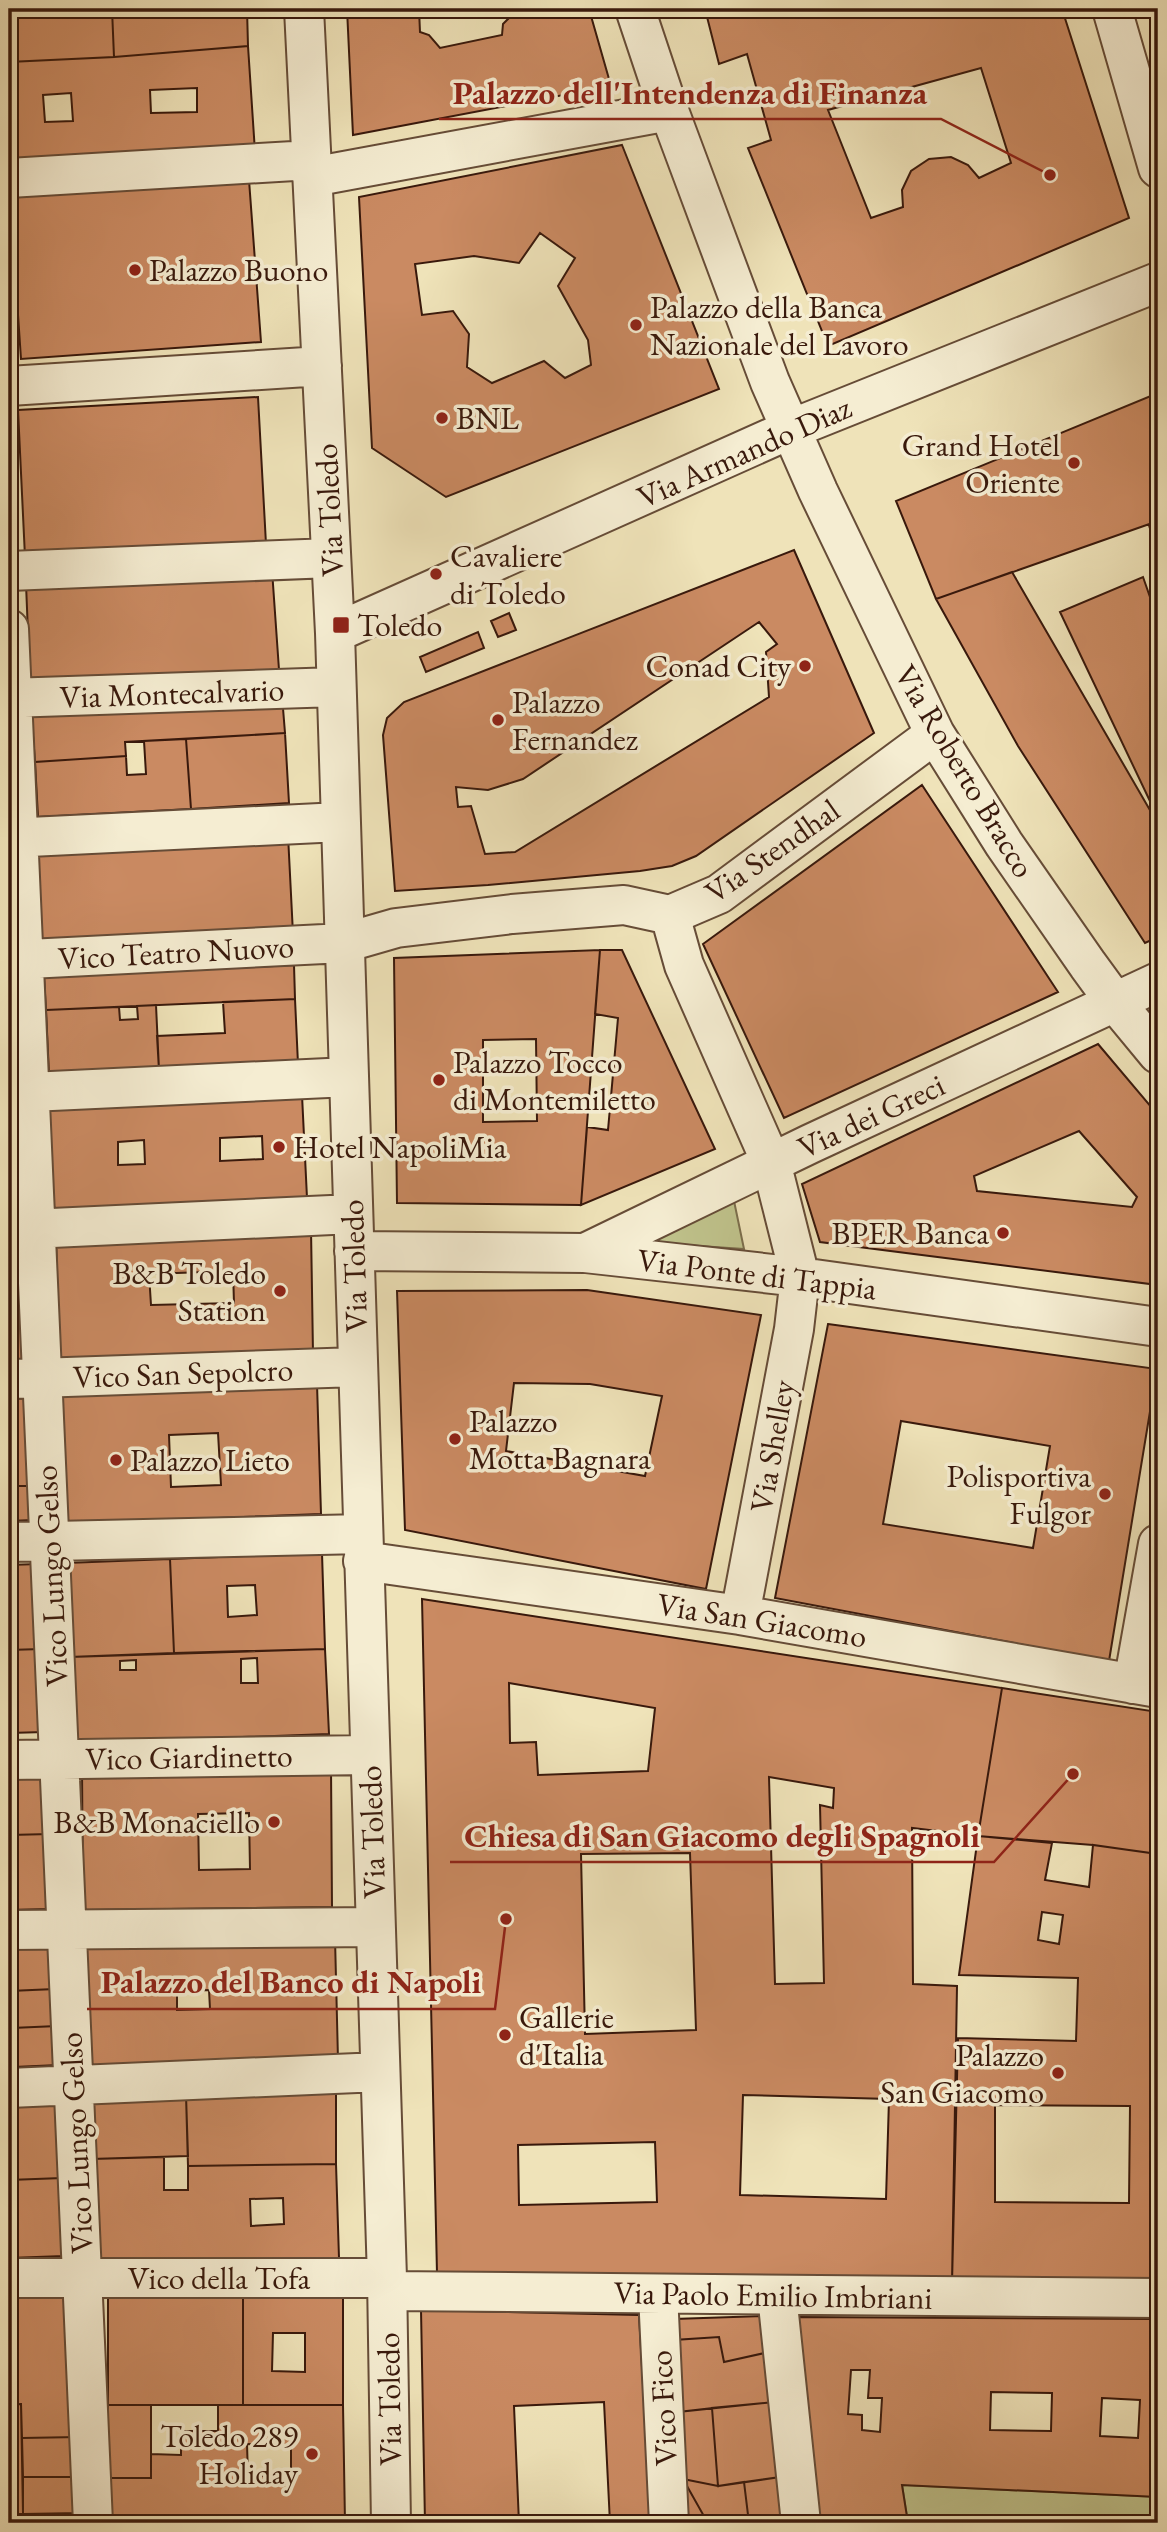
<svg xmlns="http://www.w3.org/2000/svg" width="1167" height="2532" font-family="'EB Garamond',serif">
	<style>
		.green { fill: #bfc28b; stroke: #7c6e4c; stroke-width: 2 }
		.building { fill: #ca8a62; stroke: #39190c; stroke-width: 2; fill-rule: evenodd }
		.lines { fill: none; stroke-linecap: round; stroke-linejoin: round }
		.street-casing { stroke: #664c37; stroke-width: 42 }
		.street { stroke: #f5edd2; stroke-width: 38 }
		.poi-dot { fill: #8f2418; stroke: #f5edd2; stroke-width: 2.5 }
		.labels { text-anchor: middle; stroke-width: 7; stroke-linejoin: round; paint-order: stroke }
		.poi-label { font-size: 32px; fill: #39190c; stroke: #f5edd2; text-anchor: start }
		.street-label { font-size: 32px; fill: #39190c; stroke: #f5edd2 }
		.leader { fill: none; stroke: #8f2418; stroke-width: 2.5 }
		.callout-dot { fill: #8f2418; stroke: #f5edd2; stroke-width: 2.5 }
		.callout-label { font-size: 33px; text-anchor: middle; font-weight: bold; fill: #8f2418; stroke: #f5edd2; stroke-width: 7; stroke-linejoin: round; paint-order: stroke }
	</style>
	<rect width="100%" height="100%" fill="#efe3b9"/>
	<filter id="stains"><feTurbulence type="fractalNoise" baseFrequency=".00286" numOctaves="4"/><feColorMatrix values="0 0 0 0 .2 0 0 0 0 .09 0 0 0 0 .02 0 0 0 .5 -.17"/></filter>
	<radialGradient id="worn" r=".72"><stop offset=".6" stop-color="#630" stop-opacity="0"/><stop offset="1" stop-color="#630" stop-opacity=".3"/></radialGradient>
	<path class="green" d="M734,1201L744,1249L640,1242Z
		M902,2485L1158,2497V2523H908Z"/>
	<path class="building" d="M9,9H112L114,57L9,62Z
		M112,9H247L248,46L114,57Z
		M347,9H419L420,32L429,35L440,48L502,35L503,24L511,16L509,9H589L611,86L353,135Z
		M705,9H791L793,16L819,9H1062L1129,218L828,346L748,148L771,140L747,54L719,64ZM981,68L1011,163L979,178L968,165L951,157L929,159L911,171L902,190L903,207L871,218L828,110Z
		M248,46L255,152L9,162V62L114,57ZM197,88V112L151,113L150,90ZM71,93L73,121L45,122L43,95Z
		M622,145L719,389L446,497L372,448L359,197ZM540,233L575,258L558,286L588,340L591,365L565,378L544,361L492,383L467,367L469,334L453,311L422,315L415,264L474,256L519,263Z
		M249,180L261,342L21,359L10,197Z
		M1158,393V521L936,599L896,501Z
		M258,397L266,544L25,557L18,410Z
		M1158,521V557L1149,525Z
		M794,550L874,733L696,856L672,866L640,871L488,885L395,891L383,735L387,718L404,702ZM759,622L777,644L766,652L769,697L515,852L485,854L471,806L458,807L456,787L488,790L523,779Z
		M272,570L280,684L30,682L26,584Z
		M1012,572L1158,824V937L1145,943L1018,746L936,599Z
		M1143,577L1158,620V818L1060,612Z
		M509,613L516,630L498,637L491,621Z
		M478,632L484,648L426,672L420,657Z
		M282,696L285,733L125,742L126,756L35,762L31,709Z
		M285,733L289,803L191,809L186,739Z
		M186,739L191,809L38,817L35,762L126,756L127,775L146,774L144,741Z
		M922,785L1058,992L784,1118L703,944Z
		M288,835L293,934L38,948L33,848Z
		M600,950L581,1205L397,1203L394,958ZM536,1039L537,1121L483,1122V1040Z
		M600,950H622L715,1149L581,1205L587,1127L608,1130L618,1018L595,1014Z
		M294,965L295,999L46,1010L44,977Z
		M295,999L298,1064L159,1070L157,1036L225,1033L223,1002Z
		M156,1005L159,1070L49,1075L46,1010L119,1007L120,1020L138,1019L137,1006Z
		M1098,1044L1158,1115V1285L820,1242L802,1184ZM1079,1131L1137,1197L1132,1207L977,1191L974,1176Z
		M302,1095L307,1198L54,1210L49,1106ZM262,1136L263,1159L220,1161V1138ZM144,1140L145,1164L118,1165V1142Z
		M9,1108H19L24,1209H9Z
		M311,1229L313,1353L59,1359L56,1235ZM233,1271L234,1303L151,1305L149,1274Z
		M9,1246H25L27,1317L9,1318Z
		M587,1290L761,1315L706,1589L405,1530L397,1291ZM514,1383L590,1384L662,1396L645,1476L506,1451Z
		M27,1317L28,1365L9,1366V1318Z
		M828,1324L1157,1369L1109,1661L775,1598ZM901,1421L1050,1446L1033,1548L883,1524Z
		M317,1384L321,1514L65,1524L60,1393ZM218,1433L221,1485L171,1487L169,1435Z
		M29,1398L32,1486H9V1399Z
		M9,1486H32L33,1520L9,1521Z
		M322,1553L325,1649L174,1653L170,1559ZM255,1585L257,1615L228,1617L227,1586Z
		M170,1559L174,1653L69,1657L66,1563Z
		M38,1564L41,1649L9,1650V1565Z
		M422,1599L1002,1688L978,1836L912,1828L913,1984L957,1986L952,2283L437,2273ZM509,1683L655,1708L648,1771L538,1775L536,1742L510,1743ZM769,1777L834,1788L833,1808L820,1805L824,1983L775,1984ZM690,1853L696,2030L585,2034L581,1854ZM743,2095L889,2099L886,2199L740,2195ZM655,2142L657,2202L519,2205L518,2145Z
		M41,1649L44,1732L9,1733V1650Z
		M325,1649L329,1734L74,1743L69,1657ZM257,1658L258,1683H241V1659ZM136,1660V1670H120V1661Z
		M1002,1688L1158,1712V1854L1093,1845L978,1836Z
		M331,1766L332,1907L83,1910L82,1769ZM249,1813L250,1869L199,1870L198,1814Z
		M49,1776L50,1834L9,1835V1777Z
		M50,1834L51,1909L9,1910V1835Z
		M978,1836L1052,1843L1045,1880L1089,1887L1093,1845L1158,1854V2286L952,2283L958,2038L1076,2041L1078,1978L959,1975ZM1042,1912L1063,1915L1059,1944L1038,1940ZM995,2105L1130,2106L1129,2203L995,2202Z
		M335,1938L338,2060L87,2066L84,1943ZM209,1990L210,2009L177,2010V1991Z
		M53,1943L55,1989L9,1991V1944Z
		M55,1989L57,2026L12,2028L10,1991Z
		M9,1991L14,2067H9Z
		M57,2026L59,2065L14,2067L12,2028Z
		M336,2088V2164L188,2166L186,2095Z
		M186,2095L188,2156L91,2159L89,2098Z
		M59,2098L62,2178L9,2180V2100Z
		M164,2157V2190H188V2166L336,2164L339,2258L96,2261L91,2159ZM283,2198L284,2224L251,2226L250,2199Z
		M62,2178L64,2256L9,2258V2180Z
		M75,2291L79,2437L22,2438L21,2404L9,2405V2293Z
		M108,2294H243V2405H108Z
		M243,2294H343V2405H243ZM273,2333H305V2372L272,2371Z
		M421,2310L639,2315L651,2523H610L604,2402L514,2406L519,2523H425Z
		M763,2316L769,2352L724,2362L719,2337L674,2340V2319Z
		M795,2317L1158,2319V2497L902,2485L908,2523H816ZM851,2370H870L868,2398H882L880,2432L862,2430V2415L848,2414ZM991,2392L1052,2393L1051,2431L990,2430ZM1102,2398L1140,2400L1138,2438L1100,2436Z
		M719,2337L724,2362L769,2352L774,2402L679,2412L674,2340Z
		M774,2402L781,2477L718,2486L712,2408Z
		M21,2404L23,2514H9V2405Z
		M108,2405H151V2478H108Z
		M218,2405H343L345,2523L108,2521V2478H151V2454L181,2455V2431H218ZM247,2444L291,2445V2476H248Z
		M712,2408L718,2486L683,2479L679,2412Z
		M79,2437V2477H23L22,2438Z
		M23,2477H79L80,2513L23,2514Z
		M781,2477L787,2523H749L744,2482Z
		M683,2479L705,2518V2523H685Z
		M683,2479L718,2486L744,2482L749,2523H705V2518Z"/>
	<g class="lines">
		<g class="street-casing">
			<path id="street" d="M304,9L335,633L387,2278L391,2523
				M635,9L669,111L770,382L818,491L935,734L1004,844L1088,965L1115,1002L1158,1054
				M1112,9L1158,168
				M312,177L669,111
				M9,178L311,160
				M9,386L322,366
				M9,571L331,558
				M9,629L93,2523
				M335,633L791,429L1158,282
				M9,698L336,687
				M9,838L340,822
				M670,915L684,965L771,1162L800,1277L794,1329L740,1615
				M9,960L344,943L396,928L512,914L624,905L670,915L719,894L935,734
				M9,1093L349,1077
				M9,1230L353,1214
				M354,1251L585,1253L800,1277L1158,1327
				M585,1253L810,1144L1158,982
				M9,1379L357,1367
				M9,1542L363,1534
				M363,1561L740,1615L1158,1688
				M1133,1684L1158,1544
				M9,1760L370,1755
				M9,1930L375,1927
				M9,2088L380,2072
				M9,2278H387
				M387,2291L1158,2298
				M658,2294L669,2523
				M777,2295L801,2523"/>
		</g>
		<use href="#street" class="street"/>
	</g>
	<g class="poi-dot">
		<circle cx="135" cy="270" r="7"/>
		<circle cx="636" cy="325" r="7"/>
		<circle cx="442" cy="418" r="7"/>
		<circle cx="1074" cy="463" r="7"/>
		<circle cx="436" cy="574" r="7"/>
		<rect x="332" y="616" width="18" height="18" rx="3.5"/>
		<circle cx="805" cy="666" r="7"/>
		<circle cx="498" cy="720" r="7"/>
		<circle cx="439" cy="1080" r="7"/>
		<circle cx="279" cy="1147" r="7"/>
		<circle cx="1003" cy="1233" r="7"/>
		<circle cx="280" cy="1291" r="7"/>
		<circle cx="455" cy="1439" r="7"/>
		<circle cx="116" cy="1460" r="7"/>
		<circle cx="1105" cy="1494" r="7"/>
		<circle cx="274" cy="1822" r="7"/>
		<circle cx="505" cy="2035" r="7"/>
		<circle cx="1058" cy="2073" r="7"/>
		<circle cx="312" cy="2454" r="7"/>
	</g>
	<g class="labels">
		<g class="poi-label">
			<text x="149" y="281">Palazzo Buono</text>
			<text x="650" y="318">Palazzo della Banca<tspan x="650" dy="37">Nazionale del Lavoro</tspan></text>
			<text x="456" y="429">BNL</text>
			<text x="1060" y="456" text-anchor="end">Grand Hotel<tspan x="1060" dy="37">Oriente</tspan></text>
			<text x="450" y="567">Cavaliere<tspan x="450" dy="37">di Toledo</tspan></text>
			<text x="357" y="636">Toledo</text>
			<text x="791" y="677" text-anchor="end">Conad City</text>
			<text x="512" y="713">Palazzo<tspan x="512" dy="37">Fernandez</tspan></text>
			<text x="453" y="1073">Palazzo Tocco<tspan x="453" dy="37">di Montemiletto</tspan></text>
			<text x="293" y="1158">Hotel NapoliMia</text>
			<text x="989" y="1244" text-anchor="end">BPER Banca</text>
			<text x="266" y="1284" text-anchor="end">B&amp;B Toledo<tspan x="266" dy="37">Station</tspan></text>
			<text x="469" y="1432">Palazzo<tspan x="469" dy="37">Motta Bagnara</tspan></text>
			<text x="130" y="1471">Palazzo Lieto</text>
			<text x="1091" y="1487" text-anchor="end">Polisportiva<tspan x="1091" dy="37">Fulgor</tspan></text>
			<text x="260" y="1833" text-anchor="end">B&amp;B Monaciello</text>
			<text x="519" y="2028">Gallerie<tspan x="519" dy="37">d'Italia</tspan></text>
			<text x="1044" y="2066" text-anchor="end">Palazzo<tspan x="1044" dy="37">San Giacomo</tspan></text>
			<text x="298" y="2447" text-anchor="end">Toledo 289<tspan x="298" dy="37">Holiday</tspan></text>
		</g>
		<g class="street-label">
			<text transform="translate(744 452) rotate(-24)" y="11">Via Armando Diaz</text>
			<text transform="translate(329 510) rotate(-93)" y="11">Via Toledo</text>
			<text transform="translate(172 693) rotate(-2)" y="11">Via Montecalvario</text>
			<text transform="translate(965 771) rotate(59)" y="11">Via Roberto Bracco</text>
			<text transform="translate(772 851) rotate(-35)" y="11">Via Stendhal</text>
			<text transform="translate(176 952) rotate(-3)" y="11">Vico Teatro Nuovo</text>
			<text transform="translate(871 1116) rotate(-25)" y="11">Via dei Greci</text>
			<text transform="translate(354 1266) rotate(-92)" y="11">Via Toledo</text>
			<text transform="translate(757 1274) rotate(7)" y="11">Via Ponte di Tappia</text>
			<text transform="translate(183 1373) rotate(-2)" y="11">Vico San Sepolcro</text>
			<text transform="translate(772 1446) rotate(-80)" y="11">Via Shelley</text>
			<text transform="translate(51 1576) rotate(-93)" y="11">Vico Lungo Gelso</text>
			<text transform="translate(762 1620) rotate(9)" y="11">Via San Giacomo</text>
			<text transform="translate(189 1757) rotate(-1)" y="11">Vico Giardinetto</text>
			<text transform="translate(372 1832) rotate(-92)" y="11">Via Toledo</text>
			<text transform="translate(76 2143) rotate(-93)" y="11">Vico Lungo Gelso</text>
			<text x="219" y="2289">Vico della Tofa</text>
			<text transform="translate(773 2295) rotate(1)" y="11">Via Paolo Emilio Imbriani</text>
			<text transform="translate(389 2399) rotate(-91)" y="11">Via Toledo</text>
			<text transform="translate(663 2408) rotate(-93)" y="11">Vico Fico</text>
		</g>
	</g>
	<path class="leader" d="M1050 175L941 119H439M1073 1774L994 1862H450M506 1919L495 2009H87"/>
	<g class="callout-dot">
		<circle cx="1050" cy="175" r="7"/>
		<circle cx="1073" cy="1774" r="7"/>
		<circle cx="506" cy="1919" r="7"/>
	</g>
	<g class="callout-label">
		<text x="690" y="104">Palazzo dell'Intendenza di Finanza</text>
		<text x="722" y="1847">Chiesa di San Giacomo degli Spagnoli</text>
		<text x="291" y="1993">Palazzo del Banco di Napoli</text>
	</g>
	<rect width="1167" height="2532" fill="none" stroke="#efe3b9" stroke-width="35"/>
	<rect x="10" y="10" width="1146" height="2511" fill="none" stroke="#39190c" stroke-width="3.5"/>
	<rect x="18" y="18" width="1132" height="2497" fill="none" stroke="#39190c" stroke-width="2"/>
	<rect width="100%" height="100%" filter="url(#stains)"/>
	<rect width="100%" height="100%" fill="url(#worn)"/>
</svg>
